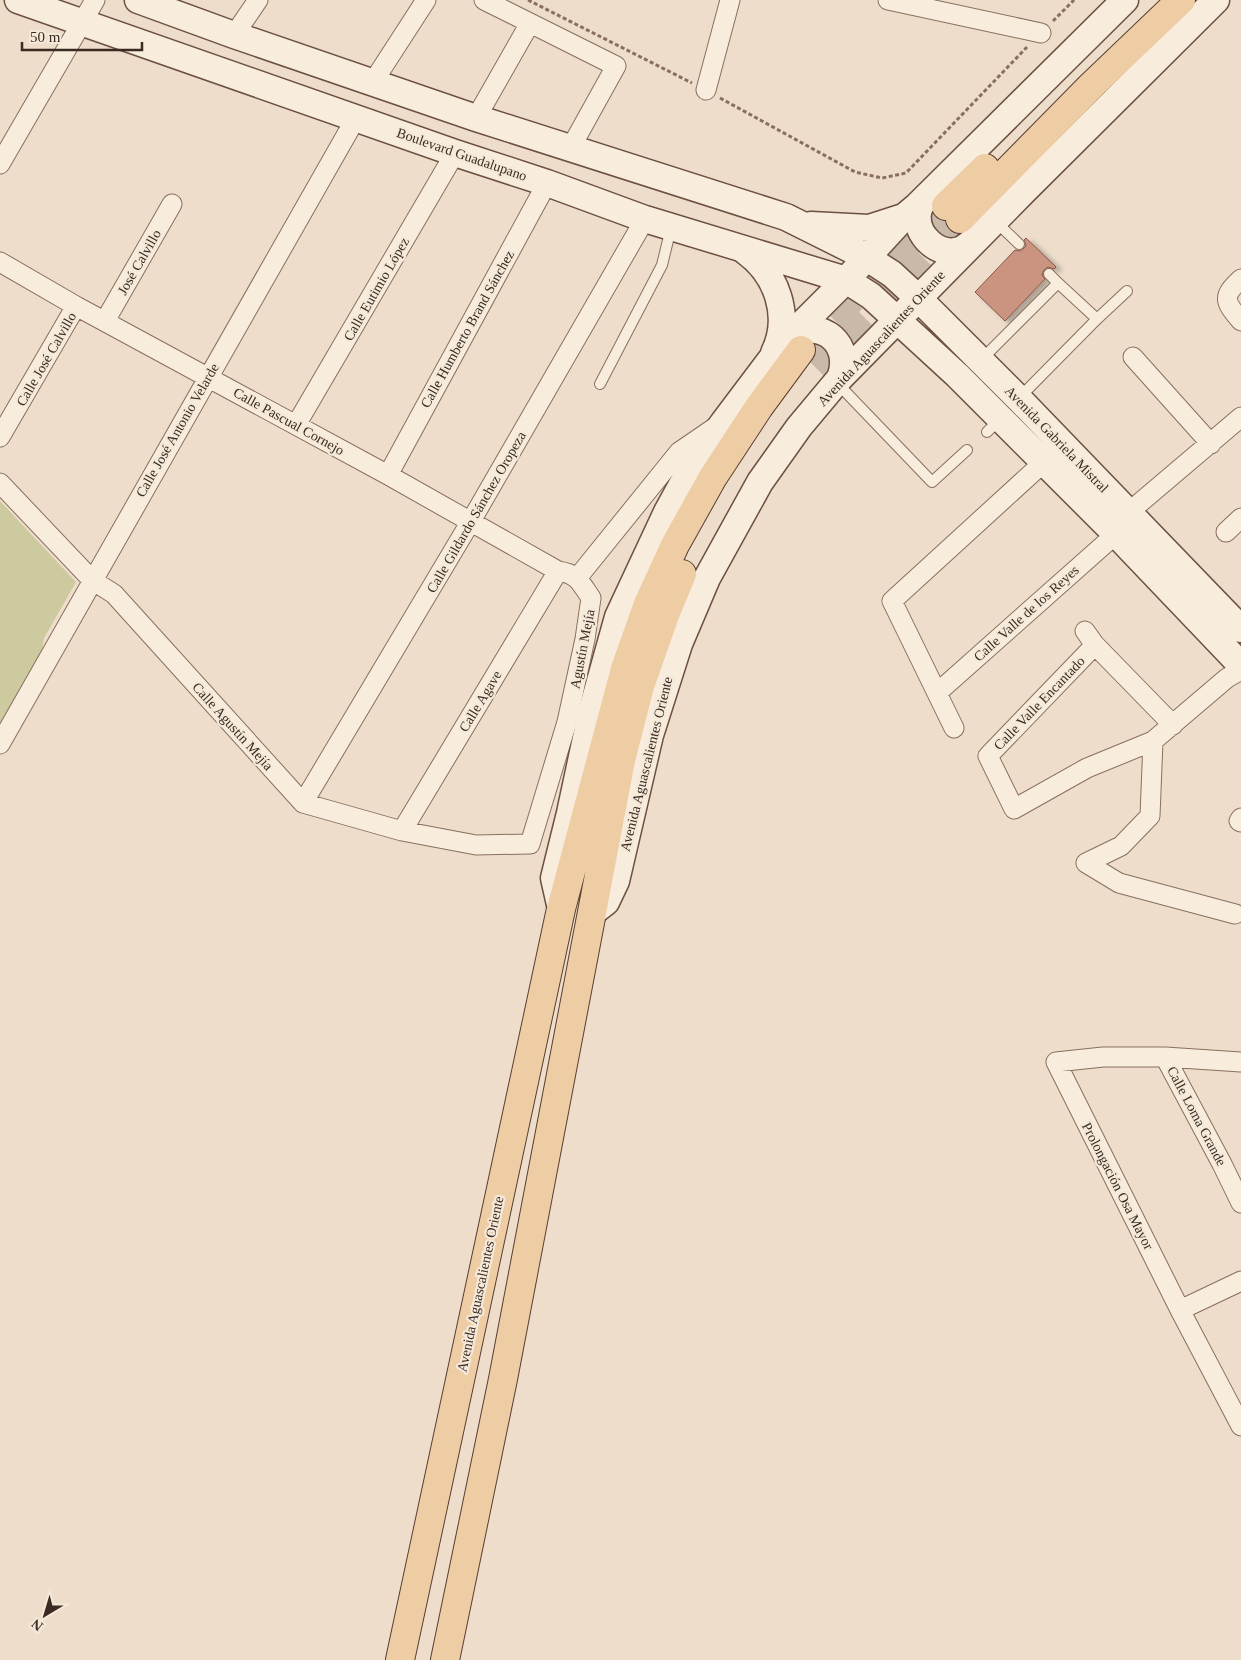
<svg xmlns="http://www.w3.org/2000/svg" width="1241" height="1660" font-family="Georgia,serif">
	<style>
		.green { fill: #ccca9e }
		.building { fill: #ca9481; stroke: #885545; filter: url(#shadow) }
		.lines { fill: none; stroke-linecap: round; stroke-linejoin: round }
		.primary-tunnel { stroke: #c9b9a8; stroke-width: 28; stroke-dasharray: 28 14; stroke-linecap: butt }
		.service-casing { stroke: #896f5f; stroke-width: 12 }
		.minor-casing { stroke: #896f5f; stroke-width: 21 }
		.secondary-casing { stroke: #6c5042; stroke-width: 29 }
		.primary-casing { stroke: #583e32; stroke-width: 30 }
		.path { stroke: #896f5f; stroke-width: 3; stroke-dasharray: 4 2.5; stroke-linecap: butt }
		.service { stroke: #f8ecdd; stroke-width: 10 }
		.minor { stroke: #f8ecdd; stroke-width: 19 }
		.secondary { stroke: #f8ecdd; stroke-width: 26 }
		.primary { stroke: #eecca4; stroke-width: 28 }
		.labels { text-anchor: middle; stroke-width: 4.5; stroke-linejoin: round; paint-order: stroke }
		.street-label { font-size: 14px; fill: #3b2a21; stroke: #f5e9d9 }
	</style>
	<defs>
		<filter id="shadow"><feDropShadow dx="5.5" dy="3" stdDeviation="2.5" flood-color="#0004"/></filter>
	</defs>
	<rect width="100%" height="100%" fill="#edddca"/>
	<path class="green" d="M0,501L76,582L44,638L41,657L0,730Z"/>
	<path class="building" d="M1026,238L1056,267L1054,269L1048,267L1044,270L1042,275L1045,279L1005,321L975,292L1015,250L1020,251L1024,248L1026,245L1024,240Z"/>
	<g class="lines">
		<path class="primary-tunnel" d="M803,348L946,206
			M814,366L960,219"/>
		<g class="service-casing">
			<path id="service" d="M994,220L1019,244
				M1058,283L1097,319
				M981,360L1058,283L1049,274
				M837,383L932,482L967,450
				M600,384L662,265L671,228
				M1019,398L1097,319L1127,291
				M987,432L1000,419"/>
		</g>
		<g class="minor-casing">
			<path id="minor" d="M484,0L616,66L570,149
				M888,0L1041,33
				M234,35L258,0
				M373,82L426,0
				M706,90L730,0
				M476,118L530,23
				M0,164L95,0
				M0,262L76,306L388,475L558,571C578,574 580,582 591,598L585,639L567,722L530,844L476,845L402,831L303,803L114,594L92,580L0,483
				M1241,279C1221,297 1225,302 1241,321
				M105,321L172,204
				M1133,357L1211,444
				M296,425L455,153
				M0,437L76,306
				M388,475L547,183
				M1129,512L1241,417
				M1226,532L1241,518
				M578,577L679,452L714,428
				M1085,631L1095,645L1173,725
				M1095,645L988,756L1014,809L1087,768L1153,741L1227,678L1241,670
				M937,693L1116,534
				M954,728L892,601L1043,463
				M0,744L356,118
				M303,803L471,521L645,219
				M1241,818L1239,821L1241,822
				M402,831L558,571
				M1086,863L1119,883L1235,914
				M1086,863L1121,846L1150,816L1153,741
				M1165,1057L1222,1164L1241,1203
				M1241,1062L1165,1057H1103L1056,1062L1180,1310L1241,1426
				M1180,1310L1241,1281"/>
		</g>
		<g class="secondary-casing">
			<path id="secondary" d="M18,0L455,153L547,183L645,219L846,280L871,296L957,375L1116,534L1241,665
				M138,0L234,35L476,118L786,217L866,257L892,274L918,298L1019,399L1241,629
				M927,196C924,201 919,206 918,213C915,235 938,257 960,250C965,248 969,244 973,241
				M811,225L869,228L903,217
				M745,251C777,274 792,316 774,353
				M791,335C823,318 853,345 840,378
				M561,909L554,878L570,813L592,710L618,617L667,512L690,470L723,423L769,362L791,335L846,280L904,217L916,207L1125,0
				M593,912L606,902L616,881L650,735L679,644L707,578L760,482L799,427L840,378L1024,191L1216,0"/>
		</g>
		<g class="primary-casing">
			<path id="primary" d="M946,206L985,168
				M960,219L1091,86L1181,0
				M400,1660L561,909L625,669L648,604L675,545L713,477L759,407L801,350
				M445,1660L503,1379L621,760L640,686L665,615L682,574"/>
		</g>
		<path class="path" d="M528,0L692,83
			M1053,21L1074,0
			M720,98L855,172L882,178L906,173L1027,47"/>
		<use href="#service" class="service"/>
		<use href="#minor" class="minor"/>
		<use href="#secondary" class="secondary"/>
		<use href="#primary" class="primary"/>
	</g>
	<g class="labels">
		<g class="street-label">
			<text transform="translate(462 154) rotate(19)" y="5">Boulevard Guadalupano</text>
			<text transform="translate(139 262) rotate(-60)" y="5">José Calvillo</text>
			<text transform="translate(376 289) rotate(-60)" y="5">Calle Eutimio López</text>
			<text transform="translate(467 329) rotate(-61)" y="5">Calle Humberto Brand Sánchez</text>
			<text transform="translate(881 338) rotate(-47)" y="5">Avenida Aguascalientes Oriente</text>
			<text transform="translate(46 359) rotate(-60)" y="5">Calle José Calvillo</text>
			<text transform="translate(289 421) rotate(29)" y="5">Calle Pascual Cornejo</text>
			<text transform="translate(177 430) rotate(-60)" y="5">Calle José Antonio Velarde</text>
			<text transform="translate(1057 439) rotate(46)" y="5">Avenida Gabriela Mistral</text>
			<text transform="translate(476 512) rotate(-60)" y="5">Calle Gildardo Sánchez Oropeza</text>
			<text transform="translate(1026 613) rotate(-42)" y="5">Calle Valle de los Reyes</text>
			<text transform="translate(582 649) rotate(-79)" y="5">Agustín Mejía</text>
			<text transform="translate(480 701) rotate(-59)" y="5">Calle Agave</text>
			<text transform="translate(1039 703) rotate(-46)" y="5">Calle Valle Encantado</text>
			<text transform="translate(233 726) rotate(48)" y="5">Calle Agustín Mejía</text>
			<text transform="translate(646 764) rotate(-76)" y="5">Avenida Aguascalientes Oriente</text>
			<text transform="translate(1197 1116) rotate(62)" y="5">Calle Loma Grande</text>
			<text transform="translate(1118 1186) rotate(63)" y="5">Prolongación Osa Mayor</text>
			<text transform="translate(480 1284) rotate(-78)" y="5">Avenida Aguascalientes Oriente</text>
		</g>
	</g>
	<g transform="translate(45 1615) rotate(218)" stroke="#f5e9d9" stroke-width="4" paint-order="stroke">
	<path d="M0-4L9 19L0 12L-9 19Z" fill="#3b2a21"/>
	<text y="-8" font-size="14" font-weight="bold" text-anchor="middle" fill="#3b2a21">N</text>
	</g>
	<path d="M22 42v8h120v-8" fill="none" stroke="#3b2a21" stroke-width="2.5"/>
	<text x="30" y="42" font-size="15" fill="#3b2a21" stroke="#f5e9d9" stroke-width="4" paint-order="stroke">50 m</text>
</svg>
